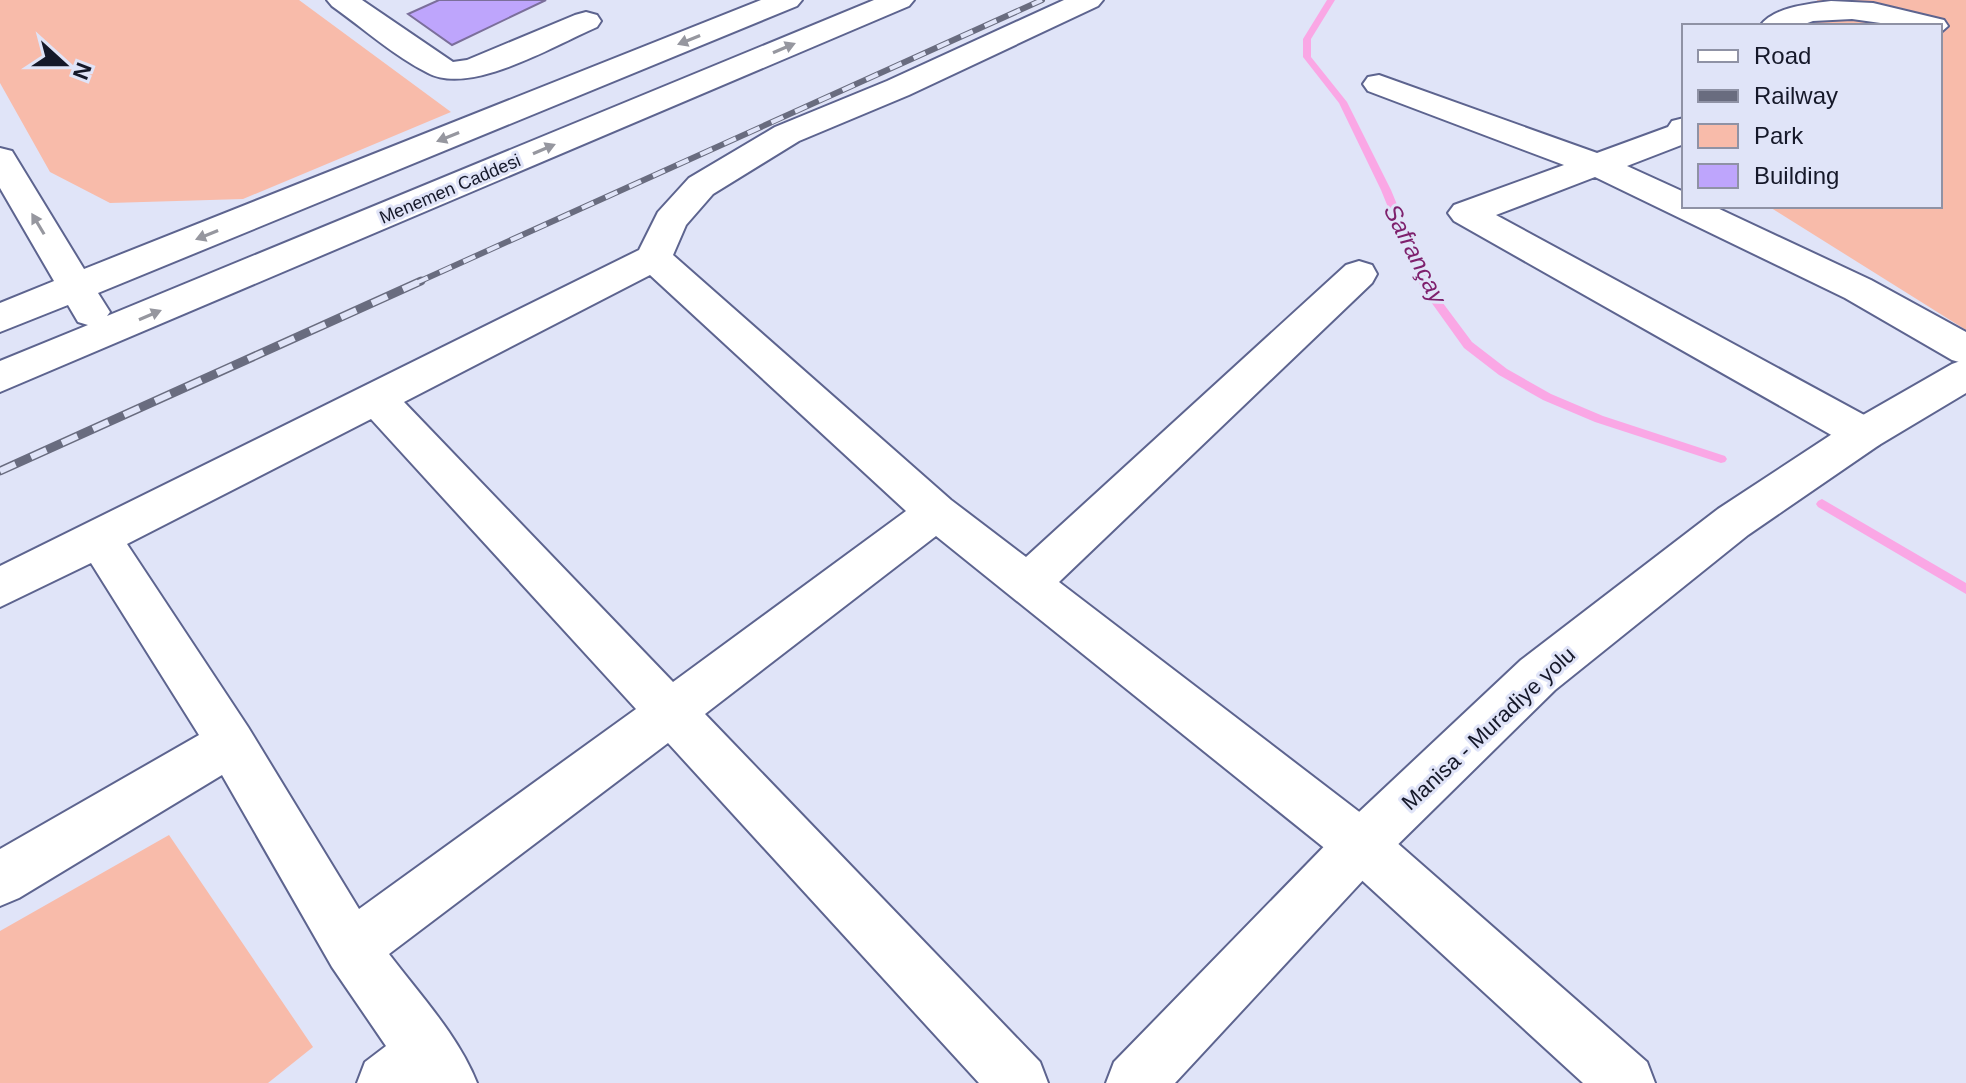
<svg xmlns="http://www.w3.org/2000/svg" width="1966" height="1083" font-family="Arial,sans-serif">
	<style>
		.green { fill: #f8bbaa }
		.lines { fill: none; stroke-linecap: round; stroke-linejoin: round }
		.stream { fill: #faa7e5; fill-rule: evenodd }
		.building { fill: #bea5fc; stroke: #7b6f9b; stroke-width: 2 }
		.minor-casing { stroke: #5d648f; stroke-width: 4 }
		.major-casing { stroke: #5d648f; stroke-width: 4 }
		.minor { fill: #fff; fill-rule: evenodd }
		.major { fill: #fff; fill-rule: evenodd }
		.rail-far1-casing { stroke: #696c7f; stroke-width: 6 }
		.rail-casing { stroke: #696c7f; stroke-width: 9 }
		.rail-far1 { stroke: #e0e4f8; stroke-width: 4; stroke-dasharray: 13; stroke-linecap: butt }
		.rail { stroke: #e0e4f8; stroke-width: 6; stroke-dasharray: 17; stroke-linecap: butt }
		.oneway { fill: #96979f }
		.labels { text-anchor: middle; stroke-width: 6; stroke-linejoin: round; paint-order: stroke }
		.far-street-label { font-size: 18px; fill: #151829; stroke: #e0e4f8 }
		.street-label { font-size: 22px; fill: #151829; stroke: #e0e4f8 }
		.water-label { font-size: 24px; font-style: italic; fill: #7e206d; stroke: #e0e4f8 }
	</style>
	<rect width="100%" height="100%" fill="#e0e4f8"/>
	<path class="green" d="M0,0H299L451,112L243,199L110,203L50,172L0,83Z
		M1817,0H1966V330L1768,206H1940V26H1814L1820,15Z
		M169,835L313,1047L268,1083H0V931Z"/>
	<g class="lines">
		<path class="stream" d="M1327,0H1335L1311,39V57L1347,102L1391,190L1431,287L1472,342L1507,369L1551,394L1603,416L1725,456L1727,459L1725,462L1721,463L1595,422L1543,400L1499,375L1464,348L1421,288L1381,190L1339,103L1303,57V39Z
			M1822,499L1966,583V594L1818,507L1816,504L1818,501Z"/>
	</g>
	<path class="building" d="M439,0H546L452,45L408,14Z"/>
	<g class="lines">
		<g class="minor-casing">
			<path id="minor" d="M327,0H362L453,62L467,60L575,15L586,12L597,15L601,21L597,27C555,45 471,96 428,73C394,56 363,28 332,6Z
				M1064,0H1103L1098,6L909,95L799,141L713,194L686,225L673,255L951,500L1026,557L1346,265L1359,261L1372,265L1377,274L1372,283L1059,582L1379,827L1647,1062L1655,1083H1583L1343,863L936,536L705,714L1040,1062L1048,1083H979L668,743L389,954C420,995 458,1035 477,1083H357L365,1062L386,1046L332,967L222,775L19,898L0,906V849L199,735L91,563L0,607V566L639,250L658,212L689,178L775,127L887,81ZM650,275L906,511L673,682L404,402ZM371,419L636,709L359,909L248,727L127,544Z
				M1831,1L1873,3L1944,20L1948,26L1940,33V26H1902L1852,19L1813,21L1799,26H1760C1773,7 1809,4 1831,1Z
				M1379,75L1597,153L1668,127L1672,121L1684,118V144L1627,166L1684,192V206H1713L1871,280L1966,332V364L1952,360L1845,298L1595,177L1496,215L1879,423L1885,434L1879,445L1864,450L1849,445L1454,221L1448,213L1454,205L1564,165L1368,91L1363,84L1368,77Z"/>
		</g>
		<g class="major-casing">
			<path id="major" d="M761,0H802L797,6L98,293L110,312L107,316L874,0H914L909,6L0,392V361L88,325L78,322L68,305L0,332V303L54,281L0,188V148L12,151L84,269Z
				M1966,359V393L1879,445L1748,535L1555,690L1379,863L1175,1083H1106L1114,1062L1343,827L1521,660L1718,509L1849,423L1952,364Z"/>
		</g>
		<use href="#minor" class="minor"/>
		<use href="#major" class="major"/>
		<g class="rail-far1-casing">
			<path id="rail-far1" d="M416,283L1042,0"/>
		</g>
		<g class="rail-casing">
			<path id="rail" d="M0,471L421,281"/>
		</g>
		<use href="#rail-far1" class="rail-far1"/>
		<use href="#rail" class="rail"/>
	</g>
	<defs><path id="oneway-solid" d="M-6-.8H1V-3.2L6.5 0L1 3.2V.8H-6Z" transform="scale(2)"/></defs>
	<g class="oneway">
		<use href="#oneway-solid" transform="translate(689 40) rotate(158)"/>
		<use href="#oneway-solid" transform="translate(784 48) rotate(-23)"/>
		<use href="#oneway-solid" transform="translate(448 137) rotate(158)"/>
		<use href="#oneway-solid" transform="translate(544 149) rotate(-23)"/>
		<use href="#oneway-solid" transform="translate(38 224) rotate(-121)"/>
		<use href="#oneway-solid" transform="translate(207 235) rotate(158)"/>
		<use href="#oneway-solid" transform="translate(150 315) rotate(-23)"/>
	</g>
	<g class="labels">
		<g class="far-street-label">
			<text transform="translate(450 189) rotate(-23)" y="6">Menemen Caddesi</text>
		</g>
		<g class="street-label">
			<text transform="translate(1488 728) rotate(-43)" y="8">Manisa - Muradiye yolu</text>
		</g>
		<g class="water-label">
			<text transform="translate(1415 254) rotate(63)" y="8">Safrançay</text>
		</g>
	</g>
	<rect x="1682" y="24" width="260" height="184" fill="#e0e4f8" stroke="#8f92a5" stroke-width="2"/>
	<rect x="1698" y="50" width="40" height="12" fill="#ffffff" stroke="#8f92a5" stroke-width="2"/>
	<text x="1754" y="64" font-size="24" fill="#151829">Road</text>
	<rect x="1698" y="90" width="40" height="12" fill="#696c7f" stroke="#8f92a5" stroke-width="2"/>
	<text x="1754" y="104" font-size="24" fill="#151829">Railway</text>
	<rect x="1698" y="124" width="40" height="24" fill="#f8bbaa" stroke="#8f92a5" stroke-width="2"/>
	<text x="1754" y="144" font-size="24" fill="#151829">Park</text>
	<rect x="1698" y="164" width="40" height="24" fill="#bea5fc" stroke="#8f92a5" stroke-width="2"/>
	<text x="1754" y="184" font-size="24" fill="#151829">Building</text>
	<g transform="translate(64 64) rotate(111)" stroke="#e0e4f8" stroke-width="6" paint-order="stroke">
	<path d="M0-6L14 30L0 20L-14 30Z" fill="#151829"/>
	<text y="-12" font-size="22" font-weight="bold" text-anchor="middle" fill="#151829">N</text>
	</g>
</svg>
